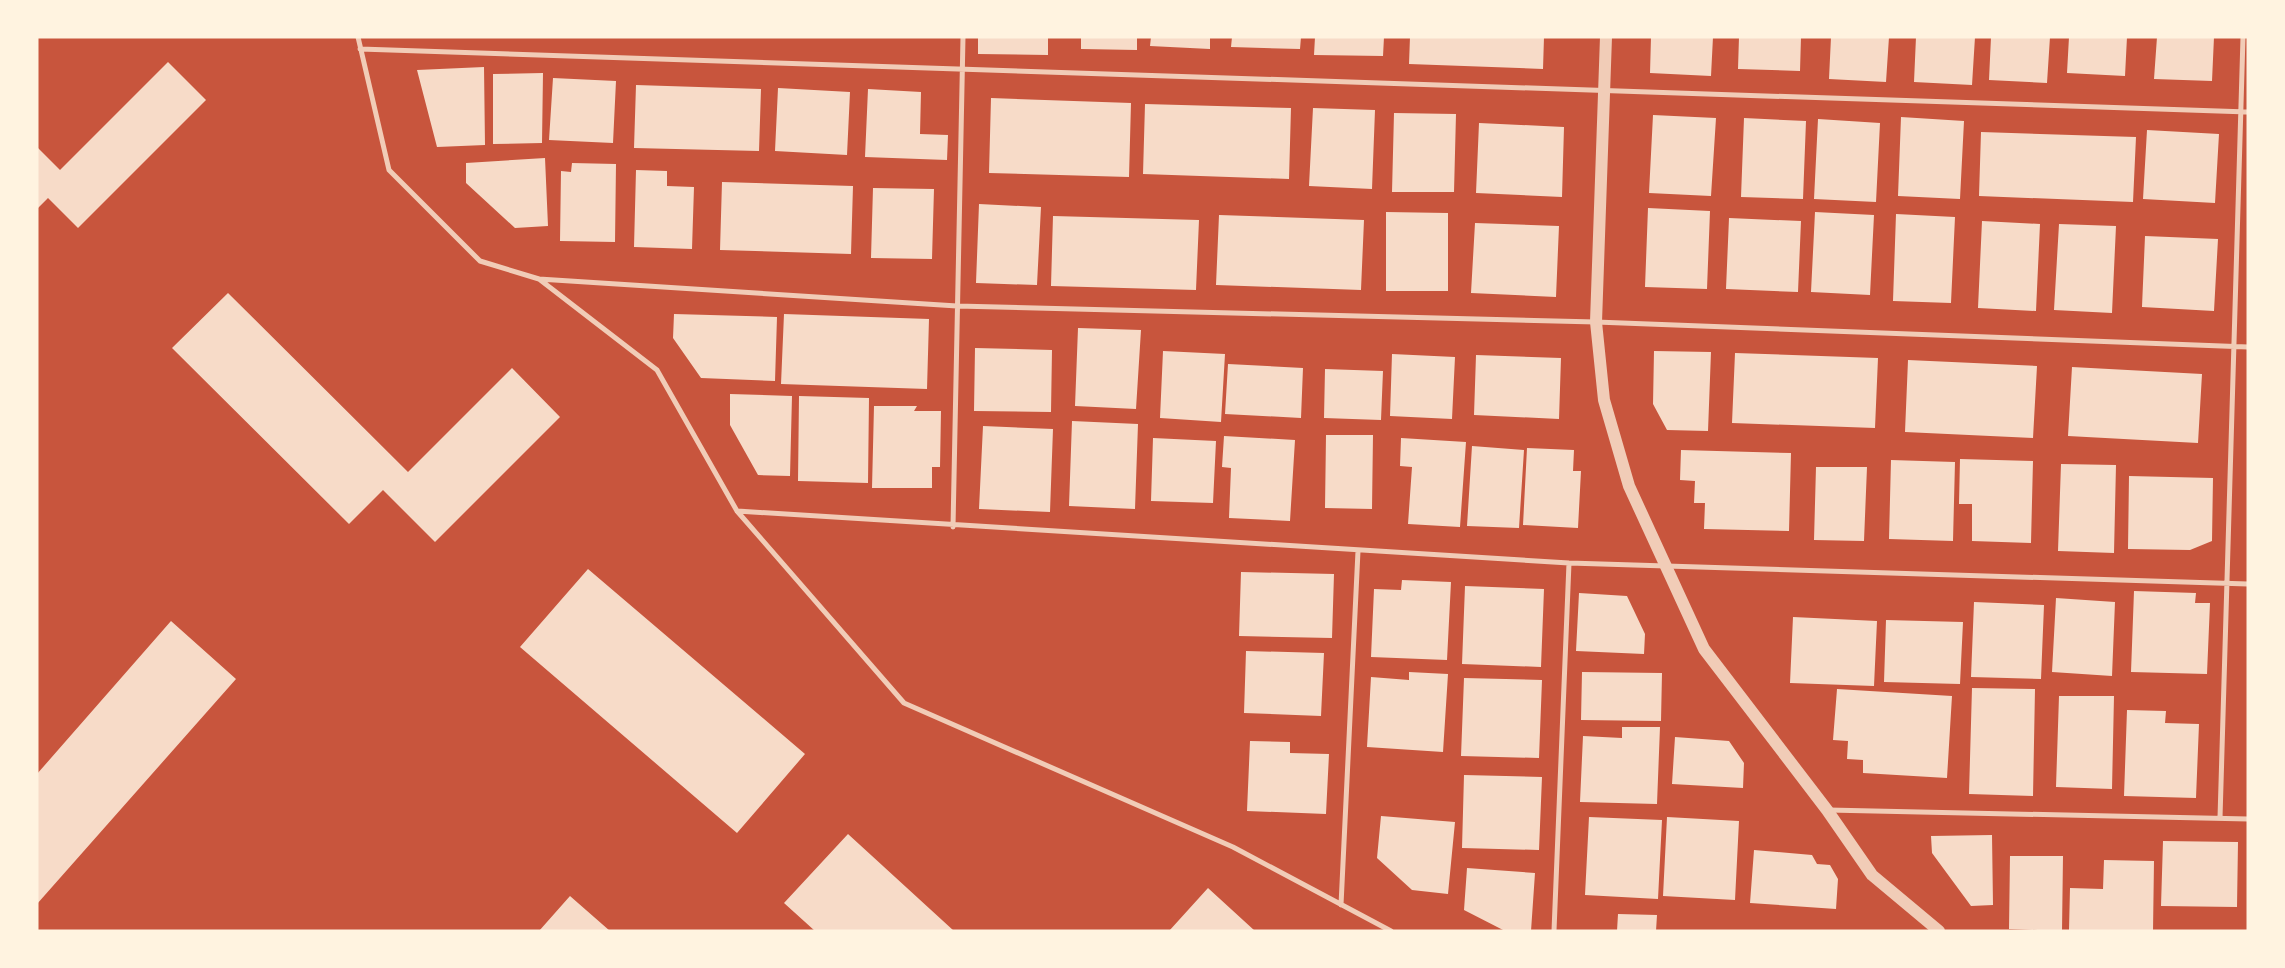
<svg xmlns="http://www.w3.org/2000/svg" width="2285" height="968" font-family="'Fira Sans',sans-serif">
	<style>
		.building { fill: #f7dbc8 }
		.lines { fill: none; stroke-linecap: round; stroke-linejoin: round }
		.service { stroke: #f1ccb7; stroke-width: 5 }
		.tertiary { stroke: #f1ccb7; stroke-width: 12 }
	</style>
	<rect width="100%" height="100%" fill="#c8553d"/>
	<path class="building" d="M978,37H1048V55L978,54Z
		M1081,37H1137V50L1081,49Z
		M1151,37H1210V49L1150,46Z
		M1232,37H1301L1300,49L1231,47Z
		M1315,37H1384L1383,56L1314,55Z
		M1410,37H1544L1543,69L1409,64Z
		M1651,37H1713L1711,76L1650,73Z
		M1739,37H1801L1800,71L1738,69Z
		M1831,37H1889L1886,82L1829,79Z
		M1916,37H1975L1972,85L1914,82Z
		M1991,37H2050L2047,83L1989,80Z
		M2069,37H2127L2125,76L2067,73Z
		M2157,37H2214L2212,81L2154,79Z
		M168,62L206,100L78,228L48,198L37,209V147L60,170Z
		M484,67L485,145L437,147L417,70Z
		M543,73L542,143L493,144V74Z
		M553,78L616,81L613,143L549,140Z
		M636,85L761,89L759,151L634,148Z
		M778,88L850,92L847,155L775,151Z
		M868,89L921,92L920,134L948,135L947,160L865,157Z
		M991,98L1131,103L1129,177L989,173Z
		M1145,104L1291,108L1289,179L1143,174Z
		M1313,108L1375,110L1372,189L1309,186Z
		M1394,113L1456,114L1454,192H1392Z
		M1653,115L1716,118L1711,196L1649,193Z
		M1901,117L1964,121L1960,199L1898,196Z
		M1744,118L1806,121L1803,199L1741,197Z
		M1818,119L1880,123L1876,202L1814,199Z
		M1479,123L1564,127L1562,197L1476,193Z
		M2147,130L2219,134L2215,203L2143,199Z
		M1981,132L2136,137L2133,202L1979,196Z
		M545,158L548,226L515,228L466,183V163Z
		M572,163L616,164L615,242L560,241L561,171L571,172Z
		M636,170L667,171V186L694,187L692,249L634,247Z
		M722,182L853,186L851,254L720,250Z
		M873,188L934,189L932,259L871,258Z
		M979,204L1041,207L1037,285L976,283Z
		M1648,208L1710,211L1707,289L1645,287Z
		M1386,212L1448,213V291H1386Z
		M1815,212L1874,215L1870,295L1811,292Z
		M1896,214L1955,217L1951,303L1893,301Z
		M1219,215L1364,220L1361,290L1216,285Z
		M1053,216L1199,220L1196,290L1051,286Z
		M1729,218L1801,221L1798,292L1726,289Z
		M1982,221L2040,224L2036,311L1978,308Z
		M1475,223L1559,226L1556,297L1471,293Z
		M2059,224L2116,226L2112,313L2054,310Z
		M2145,236L2218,239L2214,311L2142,307Z
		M228,293L408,472L512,368L560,417L435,542L383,490L349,524L172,348Z
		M674,314L777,317L775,381L701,378L673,338Z
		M784,314L929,319L927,389L781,384Z
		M1078,328L1141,330L1136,409L1075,406Z
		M975,348L1052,350L1051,412L974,411Z
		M1163,351L1225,354L1221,422L1160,418Z
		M1654,351L1711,352L1708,431L1667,430L1653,404Z
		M1735,353L1878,358L1875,428L1732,423Z
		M1392,354L1455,357L1452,419L1390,416Z
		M1476,355L1561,358L1559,419L1474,415Z
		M1908,360L2037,366L2033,438L1905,432Z
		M1228,364L1303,368L1301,418L1225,414Z
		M2072,367L2202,374L2198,443L2068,436Z
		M1325,369L1383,371L1381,420L1324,418Z
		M730,394L792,396L790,476L758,475L730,425Z
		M799,396L869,398L868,483L798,481Z
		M874,406H917L914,411H941L940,467H932V488H872Z
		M1072,421L1138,424L1135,509L1069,506Z
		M983,426L1053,429L1050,512L979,509Z
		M1326,435H1373L1372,509L1325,508Z
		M1224,436L1295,440L1290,521L1229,518L1231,468L1222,467Z
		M1153,438L1216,441L1213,503L1151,501Z
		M1401,438L1466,442L1460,527L1408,524L1412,467L1400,466Z
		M1472,446L1524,450L1519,528L1467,526Z
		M1527,448L1574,450L1573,471H1581L1578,528L1523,525Z
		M1681,450L1791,453L1789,531L1704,529L1705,503H1694L1695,481L1680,480Z
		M1960,459L2033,461L2031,543L1972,541V504H1959Z
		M1891,460L1955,462L1953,541L1889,539Z
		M2061,464L2116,465L2114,553L2058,551Z
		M1816,467H1867L1864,541L1814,540Z
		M2129,476L2213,478L2212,541L2190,550L2128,549Z
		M588,569L805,754L737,833L520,647Z
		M1241,572L1334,574L1332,638L1239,636Z
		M1402,580L1451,582L1447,660L1371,657L1374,589L1401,590Z
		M1465,586L1544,589L1541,667L1462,664Z
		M2134,591L2196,593L2195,603H2210L2207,674L2131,672Z
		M1579,593L1627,596L1645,634L1644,654L1576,651Z
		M2056,598L2115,602L2112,676L2052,672Z
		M1974,602L2044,605L2041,679L1971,677Z
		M1793,617L1877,621L1874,686L1790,683Z
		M1886,620L1963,622L1960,684L1884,682Z
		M171,621L236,679L37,904V774Z
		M1246,651L1324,653L1321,716L1244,713Z
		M1409,672L1448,674L1443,752L1367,747L1371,677L1409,680Z
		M1582,672L1662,673L1661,721L1581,720Z
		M1464,678L1542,680L1539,758L1461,756Z
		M1972,688L2035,689L2033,796L1969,794Z
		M1837,689L1952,696L1947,778L1863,773V760L1847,759L1848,741L1833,740Z
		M2059,696H2114L2112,789L2056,787Z
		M2127,710L2166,711L2165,723L2199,724L2196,798L2124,796Z
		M1622,727H1660L1657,804L1580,802L1583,736L1622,738Z
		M1675,737L1729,741L1744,763L1743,788L1672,784Z
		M1250,741L1290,742V753L1329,754L1326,814L1247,811Z
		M1464,775L1542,777L1539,850L1462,848Z
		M1381,816L1455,822L1448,894L1412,890L1377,858Z
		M1589,817L1662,820L1658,899L1585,895Z
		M1667,817L1739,821L1735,900L1663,896Z
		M848,834L954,931H815L784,903Z
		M1992,835L1993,905L1971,906L1932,853L1931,836Z
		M2163,841L2238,842L2237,907L2161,906Z
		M1754,850L1812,855L1817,864L1830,865L1838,879L1836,909L1750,903Z
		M2010,856H2063L2062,931L2009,929Z
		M2104,860L2154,861L2153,931L2069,930L2070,888L2103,889Z
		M1467,868L1535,873L1531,931H1505L1464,910Z
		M1208,888L1255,931H1169Z
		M570,896L610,931H539Z
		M1618,914L1657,915L1656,931H1617Z"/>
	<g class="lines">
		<path class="service" d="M358,37L389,170L480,261L539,279L657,370L737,511L904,703L1233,847L1391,931
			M360,49L2248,112
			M539,279L957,306L1596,322L2248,347
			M737,511L1569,563L2248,584
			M953,527L963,37
			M1828,810L2248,819
			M2220,818L2243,37
			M1341,905L1358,551
			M1554,931L1569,563"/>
		<path class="tertiary" d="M1606,37L1596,322L1604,400L1629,486L1704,649L1827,810L1872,875L1939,931"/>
	</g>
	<rect width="2285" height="968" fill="none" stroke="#fff3e0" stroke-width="77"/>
</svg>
